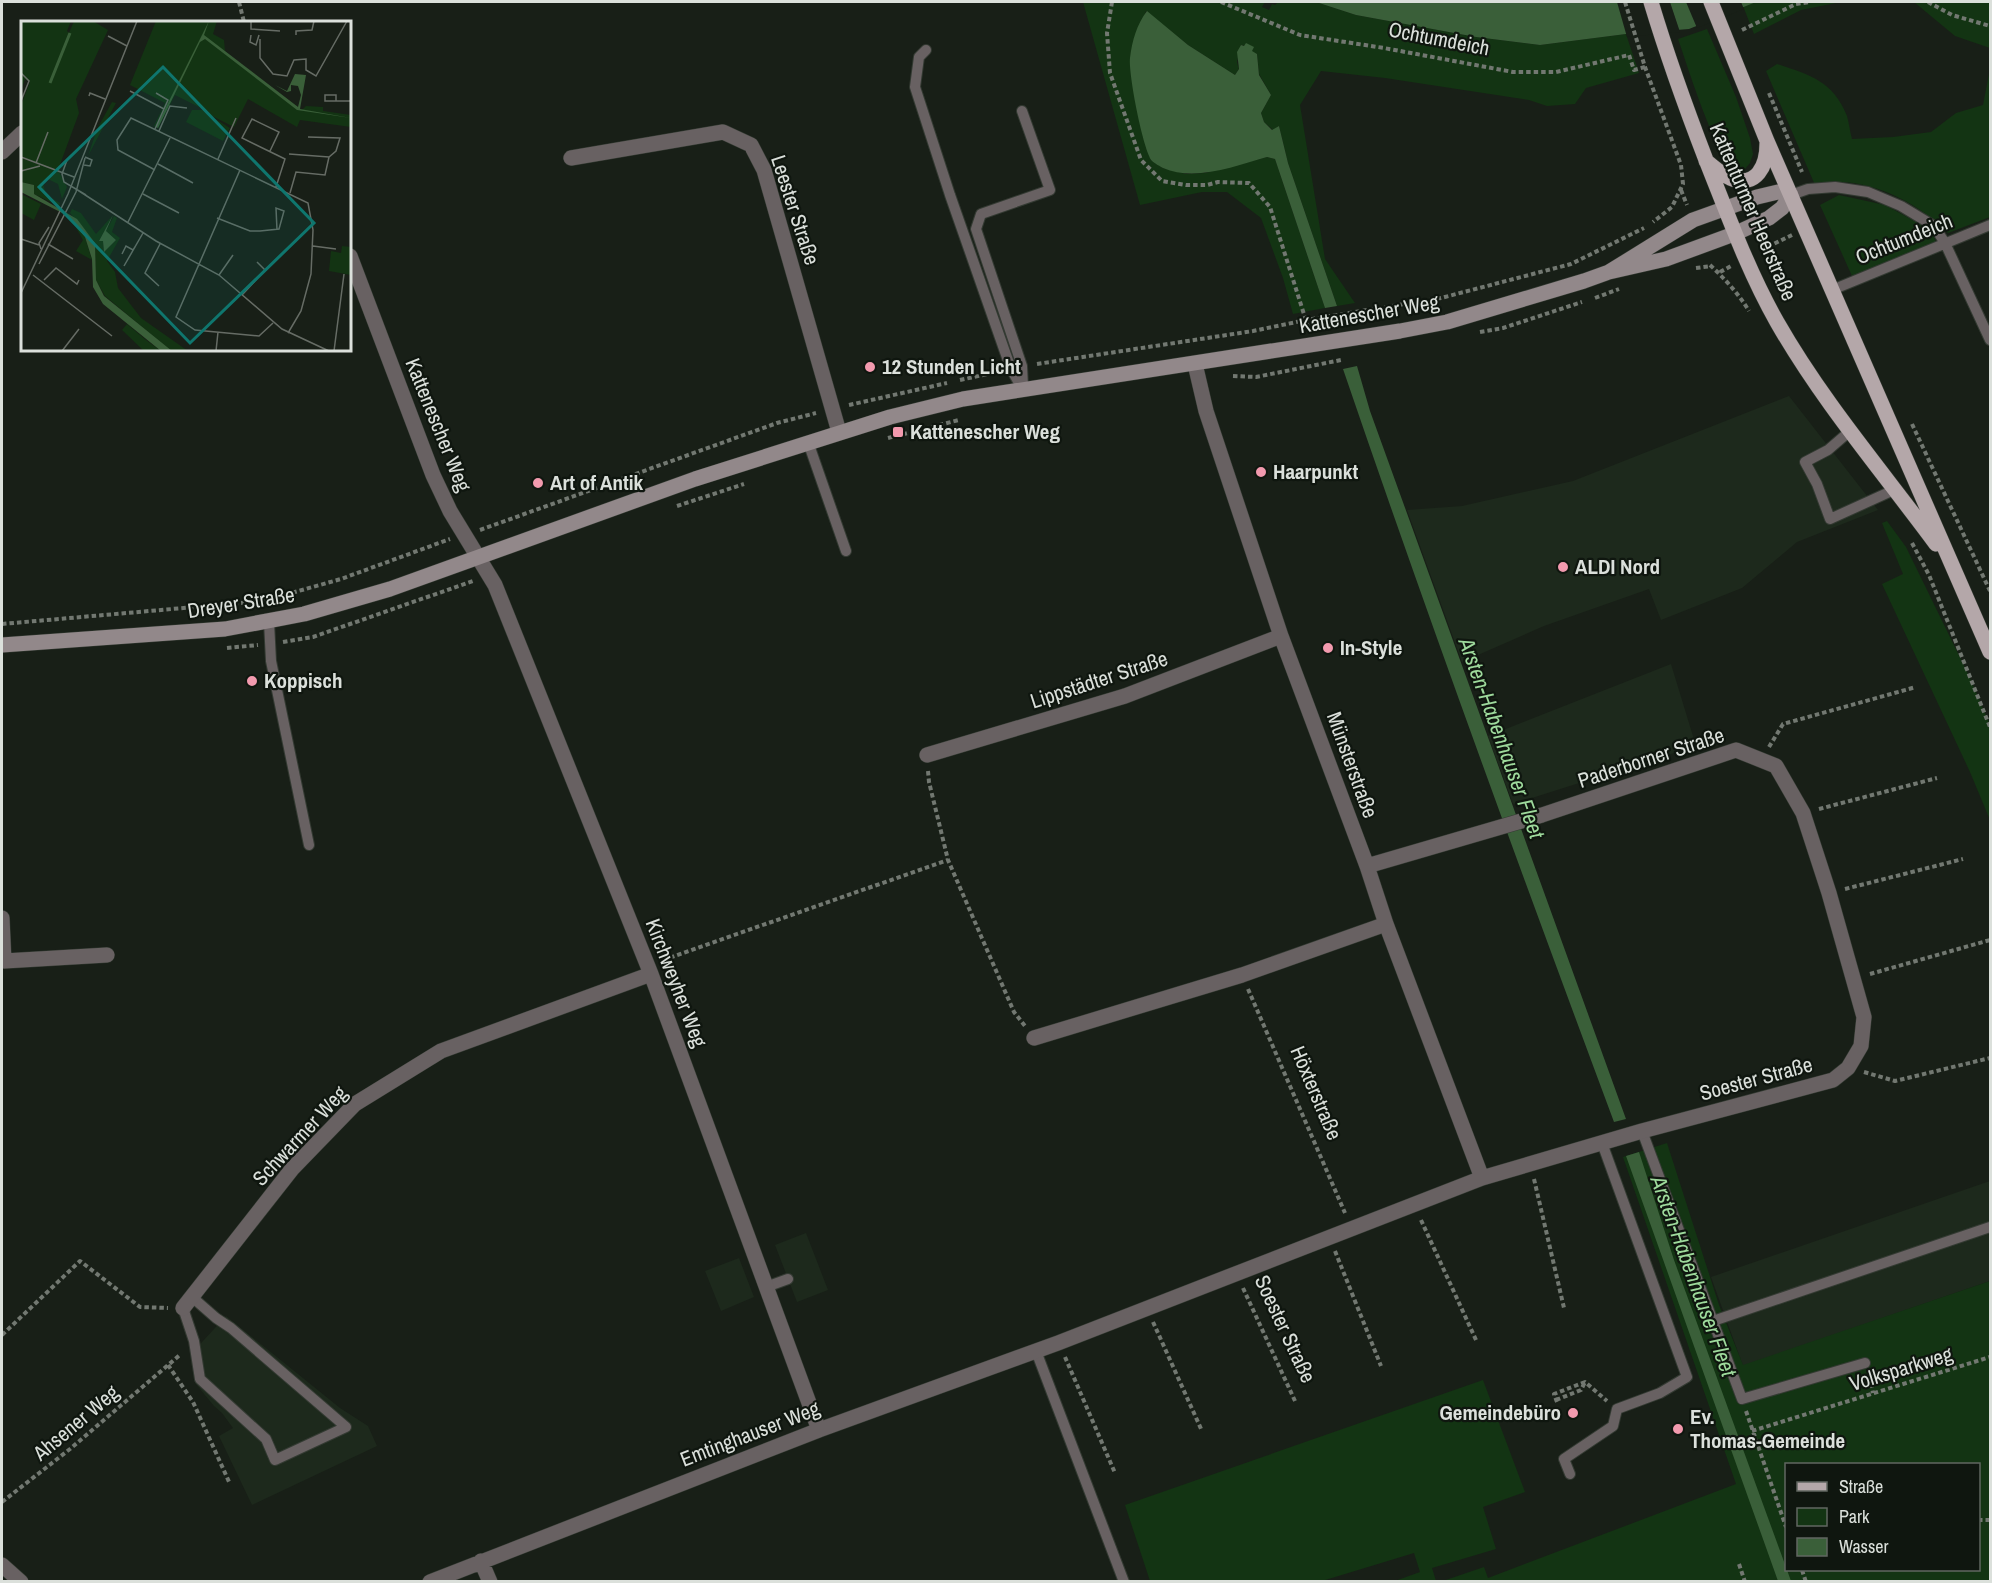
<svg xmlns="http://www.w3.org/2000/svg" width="1992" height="1583" font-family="'Archivo Narrow',sans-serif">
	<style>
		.built { fill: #1d291c }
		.green { fill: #133413; fill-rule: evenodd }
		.water { fill: #3a5f39 }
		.pier { fill: #181f17 }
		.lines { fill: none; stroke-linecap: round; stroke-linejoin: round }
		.lane-casing { stroke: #333a32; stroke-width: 12 }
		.street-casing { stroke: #333a32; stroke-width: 16 }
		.secondary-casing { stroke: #333a32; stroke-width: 16 }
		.primary-casing { stroke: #333a32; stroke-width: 16 }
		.path { stroke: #727871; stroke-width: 4; stroke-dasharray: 4.5 3; stroke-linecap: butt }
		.lane { stroke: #686162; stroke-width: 10 }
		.street { stroke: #686162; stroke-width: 15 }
		.secondary { stroke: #92888a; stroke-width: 15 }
		.primary { stroke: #b4a7a9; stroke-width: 15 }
		.poi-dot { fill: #f29aae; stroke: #0f160f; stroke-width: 2 }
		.labels { text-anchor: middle; stroke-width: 4.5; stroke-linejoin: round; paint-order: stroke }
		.street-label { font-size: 21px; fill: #dbe0db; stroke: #0f160f }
		.poi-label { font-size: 21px; font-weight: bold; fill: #dbe0db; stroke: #0f160f; text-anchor: start }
		.water-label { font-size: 22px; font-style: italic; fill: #9eda9c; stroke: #0f160f }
		.inset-river { fill: none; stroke: #3a5f39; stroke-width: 3 }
		.inset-road { fill: none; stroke: #666c65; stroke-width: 1.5 }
		.view { fill: #0f766e; fill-opacity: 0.15; stroke: #0f766e; stroke-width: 3 }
		.inset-edge { fill: none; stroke: #dbe0db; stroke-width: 3 }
	</style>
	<rect width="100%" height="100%" fill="#181f17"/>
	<path class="built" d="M1789,396L1878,510L1797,542L1742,588L1661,620L1649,589L1544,626L1462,662L1407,510L1462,506L1573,481Z
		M1671,664L1696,746L1513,804L1488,736Z
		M1990,1181V1281L1743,1366L1711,1277Z
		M806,1233L828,1290L797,1302L775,1245Z
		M739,1258L754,1297L721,1311L705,1271Z
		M226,1316L340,1408L368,1426L377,1446L252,1505L219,1436L233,1428L222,1413L214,1406L195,1383L191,1354Z"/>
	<path class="green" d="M1083,2H1265L1262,7L1269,10L1272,4L1275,5L1278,2H1316L1356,15L1476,37L1540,45L1626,34L1639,73L1586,88L1575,104L1547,106L1529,100L1385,78L1321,71L1300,105L1325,259L1355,303L1337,306L1288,163L1279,126L1273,130L1264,122L1261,113L1271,95L1259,74L1257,54L1252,52L1246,43L1245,46L1241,45L1237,62L1239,69L1235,75L1188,45L1146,11L1130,60L1138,114L1151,160L1163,168L1186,174L1205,173L1267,157L1275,159L1325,308L1293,314L1283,278L1261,218L1227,192H1202L1140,205Z
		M1756,2H1841L1801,10L1754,34L1743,6Z
		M1914,2H1990V48L1955,36Z
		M1707,29L1736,97L1750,138L1753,154L1750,163L1745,169C1740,168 1735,168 1732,165C1713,150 1687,64 1678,39Z
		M1777,64C1810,75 1833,81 1847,116C1849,123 1850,132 1852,139L1893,137L1931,132L1956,113L1983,105L1990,69V217L1948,233C1922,206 1878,182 1839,182C1831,182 1823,184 1815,185L1766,71Z
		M1839,195L1885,205L1931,230L1936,242L1852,276L1820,205Z
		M1887,521L1906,547L1969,676L1990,725V820L1970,772L1882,584L1903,574L1882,523Z
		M1667,1143L1719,1305L1743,1365L1990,1281V1581L1440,1582L1484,1567L1488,1578L1736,1484L1623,1157ZM1786,1464H1978V1570H1786Z
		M1483,1380L1525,1492L1483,1507L1496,1549L1432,1568L1436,1581H1395L1420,1572L1414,1553L1322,1581H1150L1125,1505Z"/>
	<path class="water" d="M1316,2L1579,3L1756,2L1689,29L1626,34L1540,45L1476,37L1356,15Z
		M1147,11L1188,45L1235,75L1239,69L1237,52L1241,45L1244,46L1246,43L1254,47L1252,51L1257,54L1259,75L1271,95L1261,113L1264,122L1272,130L1279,126L1288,163L1337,306L1325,308L1275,159L1267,157C1235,166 1195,182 1163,168C1161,167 1154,163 1152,161C1143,150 1128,72 1130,58C1132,41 1137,24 1147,11Z
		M1357,366L1370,411L1626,1119L1614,1122C1521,872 1429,621 1343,369Z
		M1639,1152L1674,1260L1791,1581H1778L1626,1156Z"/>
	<path class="pier" d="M1617,2H1670L1680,32L1627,37Z
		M1686,2H1741L1744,9L1697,28Z"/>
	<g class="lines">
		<g class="lane-casing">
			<path id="lane" d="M926,50L919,57L915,87L950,195L1011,369L1023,390
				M1022,111L1050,190L981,214L976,229L1022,366L1023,386
				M1791,195L1808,189L1835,187L1868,192L1901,206L1934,226L1945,243L1990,340
				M1832,290L1990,225
				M1850,431L1828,450L1805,462L1817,484L1830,519L1896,489
				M808,442L846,551
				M269,622L271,661L309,845
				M1642,1131L1742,1399L1865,1363
				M766,1287L788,1279
				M183,1308L194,1341L200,1379L266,1439L275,1460L346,1427L231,1328L216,1318L192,1297
				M1713,1321L1990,1227
				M1036,1351L1124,1582
				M1570,1474L1564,1459L1613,1426L1617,1409L1660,1393L1687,1377L1602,1143"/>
		</g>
		<g class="street-casing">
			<path id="street" d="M2,152L22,133
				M571,158L723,132L751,145L764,170L839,432
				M350,256L433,475L450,511L495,585L651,974L819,1430
				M1195,364L1206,411L1281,636L1367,866L1386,924L1482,1178
				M927,755L1125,696L1281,636
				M2,918L4,961L107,955
				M1034,1038L1242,975L1386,924
				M183,1308L292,1169L355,1104L441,1051L651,974
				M481,1561L490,1582
				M2,1565L21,1582
				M430,1582L819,1430L1058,1343L1482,1178L1642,1131L1833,1080L1848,1068L1861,1046L1864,1017L1829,893L1803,813L1776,766L1736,750L1542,815L1367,866"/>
		</g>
		<g class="secondary-casing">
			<path id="secondary" d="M2,645L225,629L304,614L390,589L695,479L890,417L963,399L1400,331L1447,322L1584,281L1609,272L1666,259L1734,234L1769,218L1782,208L1791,195L1778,192L1757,197L1693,220L1609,272"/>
		</g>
		<g class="primary-casing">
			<path id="primary" d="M1651,2C1667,55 1686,108 1706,160C1728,215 1748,271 1777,322C1822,401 1882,471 1936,544
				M1711,2L1767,141L1990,652
				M1706,161C1714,167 1721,174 1730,178C1757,189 1767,165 1767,143"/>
		</g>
		<path class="path" d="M239,2L244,22
			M1112,2L1107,33L1110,73L1141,160L1162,181L1186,185H1207L1218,182L1249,183L1270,207L1309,330
			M1221,2L1300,35L1384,48L1513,72H1556L1629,55L1634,70L1645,67
			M1625,2L1645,67L1681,165L1683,184L1672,207L1653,222
			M1928,2L1952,15L1990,26
			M1742,30L1796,4L1810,2
			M1769,93L1802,172
			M1681,190L1687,205
			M1761,250L1792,235
			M1710,265C1725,279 1738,293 1749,311
			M1696,268L1711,266
			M1720,272L1733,265
			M1595,298L1619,289
			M1480,332L1503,328L1582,302
			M1037,364L1253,331L1306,320L1441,298L1571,264L1644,228
			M1233,376L1256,377L1341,360
			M960,380L997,372
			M849,405L947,383
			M1912,424L1990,591
			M888,438L959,420
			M677,506L744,484
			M480,530L777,423L816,413
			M1912,543L1929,575L1990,727
			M2,624L263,601L341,579L450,539
			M283,642L313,637L473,581
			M227,648L258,645
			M1769,747L1783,724L1916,687
			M928,771L929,782L948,860L1014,1012L1025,1026
			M1819,809L1937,778
			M1845,889L1963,859
			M663,960L948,860
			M1870,974L1990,940
			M1248,989L1345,1213
			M1864,1072L1895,1081L1990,1058
			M1534,1179L1564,1308
			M1421,1220L1476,1340
			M1335,1251L1381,1366
			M1243,1288L1295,1401
			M1153,1322L1202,1431
			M2,1335L80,1261L140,1307L168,1308
			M1065,1357L1115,1473
			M168,1365L193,1402L230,1484
			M1869,1376L1873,1393
			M1556,1400L1581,1390L1585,1382
			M1557,1402L1554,1394L1585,1382L1607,1401
			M1746,1411L1786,1527
			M1752,1431L1990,1357
			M2,1502L70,1449L181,1354
			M1978,1520H1990
			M1739,1564L1745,1582
			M1802,1570L1806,1582"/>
		<use href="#lane" class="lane"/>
		<use href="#street" class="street"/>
		<use href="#secondary" class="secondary"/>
		<use href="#primary" class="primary"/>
	</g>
	<g class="poi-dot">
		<circle cx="870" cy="367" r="6"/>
		<rect x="892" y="426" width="12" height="12" rx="3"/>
		<circle cx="1261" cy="472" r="6"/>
		<circle cx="538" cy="483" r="6"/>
		<circle cx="1563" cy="567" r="6"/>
		<circle cx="1328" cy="648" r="6"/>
		<circle cx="252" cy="681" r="6"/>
		<circle cx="1573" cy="1413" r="6"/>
		<circle cx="1678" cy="1429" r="6"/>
	</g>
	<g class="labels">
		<g class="street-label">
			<text transform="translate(1439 39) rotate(11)" y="7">Ochtumdeich</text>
			<text transform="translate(795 210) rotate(72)" y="7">Leester Straße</text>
			<text transform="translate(1753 212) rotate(67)" y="7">Kattenturmer Heerstraße</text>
			<text transform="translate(1904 239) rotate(-22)" y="7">Ochtumdeich</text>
			<text transform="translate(1369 314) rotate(-10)" y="7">Kattenescher Weg</text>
			<text transform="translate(438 425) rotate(68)" y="7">Kattenescher Weg</text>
			<text transform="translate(241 603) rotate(-9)" y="7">Dreyer Straße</text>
			<text transform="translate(1099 680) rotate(-18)" y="7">Lippstädter Straße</text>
			<text transform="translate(1651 758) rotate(-18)" y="7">Paderborner Straße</text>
			<text transform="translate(1352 765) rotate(70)" y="7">Münsterstraße</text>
			<text transform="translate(676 983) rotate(69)" y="7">Kirchweyher Weg</text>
			<text transform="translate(1756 1079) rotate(-15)" y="7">Soester Straße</text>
			<text transform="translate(1316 1093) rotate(67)" y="7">Höxterstraße</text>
			<text transform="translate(300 1136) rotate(-47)" y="7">Schwarmer Weg</text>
			<text transform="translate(1285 1329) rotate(65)" y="7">Soester Straße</text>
			<text transform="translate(1901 1369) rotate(-17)" y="7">Volksparkweg</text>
			<text transform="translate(76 1423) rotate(-40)" y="7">Ahsener Weg</text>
			<text transform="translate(750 1434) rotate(-21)" y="7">Emtinghauser Weg</text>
		</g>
		<g class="poi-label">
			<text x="882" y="374">12 Stunden Licht</text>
			<text x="910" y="439">Kattenescher Weg</text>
			<text x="1273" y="479">Haarpunkt</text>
			<text x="550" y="490">Art of Antik</text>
			<text x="1575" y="574">ALDI Nord</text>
			<text x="1340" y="655">In-Style</text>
			<text x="264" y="688">Koppisch</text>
			<text x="1561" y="1420" text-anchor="end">Gemeindebüro</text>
			<text x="1690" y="1424">Ev.<tspan x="1690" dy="24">Thomas-Gemeinde</tspan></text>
		</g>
		<g class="water-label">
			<text transform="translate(1502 738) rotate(70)" y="8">Arsten-Habenhauser Fleet</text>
			<text transform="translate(1694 1276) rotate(70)" y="8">Arsten-Habenhauser Fleet</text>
		</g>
	</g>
	<g transform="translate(21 21)">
		<rect width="330" height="330" fill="#181f17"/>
		<path d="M0,0H50L46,10L48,12L53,0H72L87,9L55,78L58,92L37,149L46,166L41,178L37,163L27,158L22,162L25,174L39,182L38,185L13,173V164L0,161V137L22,145L0,135V84L9,61L4,58L0,70ZM135,0H196L192,13L203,19L204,30L217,41L281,89L285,85L302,86V90L330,94V106L279,99L276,106L227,78L213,106L185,92L209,107L202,120L165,101L171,89H184L154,74L137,107L133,105L144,82L109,64ZM91,81L95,82L67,135L76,108ZM0,173L20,183L13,199L0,192ZM51,188L60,192L75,213L92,194L78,220L82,219L83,231L95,219L85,210L93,195L96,197L91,211L99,217L86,240L94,251L97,267L120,297L167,330L149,329L84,275L75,259L74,222L49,192ZM50,198L64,216L71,239L55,230L62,219ZM321,225L330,226V254L308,250L310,230L320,232ZM106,303L125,319L140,330H123L101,309Z" fill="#133413"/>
		<path d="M188,0L183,14L277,86L280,74L277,65L270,64V70L266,71L254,64L266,70L274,53L285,54L279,88L330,97L276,89L184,18L179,21L137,107L135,106ZM0,161L13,164V173L56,198L74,222L75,259L83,275L151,330H140L82,283L72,266L71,238L64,216L47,195L0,171ZM92,194L85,210L95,219L83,231L82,220H78Z" fill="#3a5f39"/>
		<path class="inset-river" d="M29,62L49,12"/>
		<path class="inset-road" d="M230,0V8L259,10M230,14L229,21L235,24L238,14M275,14V10L291,9L293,0M87,15L106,25M239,18V37L252,53L266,55L273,39L285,38V49L295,55L326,0M0,52L8,60L0,80M109,70L143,88M68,75L69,72L84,78M315,80V74H304V80H330M134,108L147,79L135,72M138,110L149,85L166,87M249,130L258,111L231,98L221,117L264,138L255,166M268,133L308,136L315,130L319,117L287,116M0,136L53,156M197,138L215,97M46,139L41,153L43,161L65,174M15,142L27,111M137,143L172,162M63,144L69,145L71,139L64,136M134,149L97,129L96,119L110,97L287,182L292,209L290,253L280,290L267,312M219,149L155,296L174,309L238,315L252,302M0,150L19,145M55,168L135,220L198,254L261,308L308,330M269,172L275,151L304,154L308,136M122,173L158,192M196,197L229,210H239L258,208L263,190L255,187L256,209M107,201L149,117M0,218L18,224M27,223L52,238M292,225L315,228M20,228L18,222L28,206M101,233L105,225L112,229L114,226M18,243L55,171L64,137M103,245L122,212M12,254L91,315M198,254L212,234M23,259L35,247L56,263L58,259M138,265L124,252L139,223M0,272L47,173L116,0M221,274L244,249L236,241M41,330L58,308M195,330L197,311M313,330L323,253"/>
		<path class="view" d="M142,46L293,202L169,322L18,166Z"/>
		<rect width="330" height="330" class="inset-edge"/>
	</g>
	<rect width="1992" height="1583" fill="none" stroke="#dbe0db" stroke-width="6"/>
	<rect x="1785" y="1463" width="195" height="108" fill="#0f160f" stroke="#616761" stroke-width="1.5"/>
	<rect x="1797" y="1482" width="30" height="9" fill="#b4a7a9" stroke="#616761" stroke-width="1.5"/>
	<text x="1839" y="1493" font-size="18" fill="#dbe0db">Straße</text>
	<rect x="1797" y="1508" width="30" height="18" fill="#133413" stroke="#616761" stroke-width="1.5"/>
	<text x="1839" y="1523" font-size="18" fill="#dbe0db">Park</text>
	<rect x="1797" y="1538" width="30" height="18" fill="#3a5f39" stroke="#616761" stroke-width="1.5"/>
	<text x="1839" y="1553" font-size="18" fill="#dbe0db">Wasser</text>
</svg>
